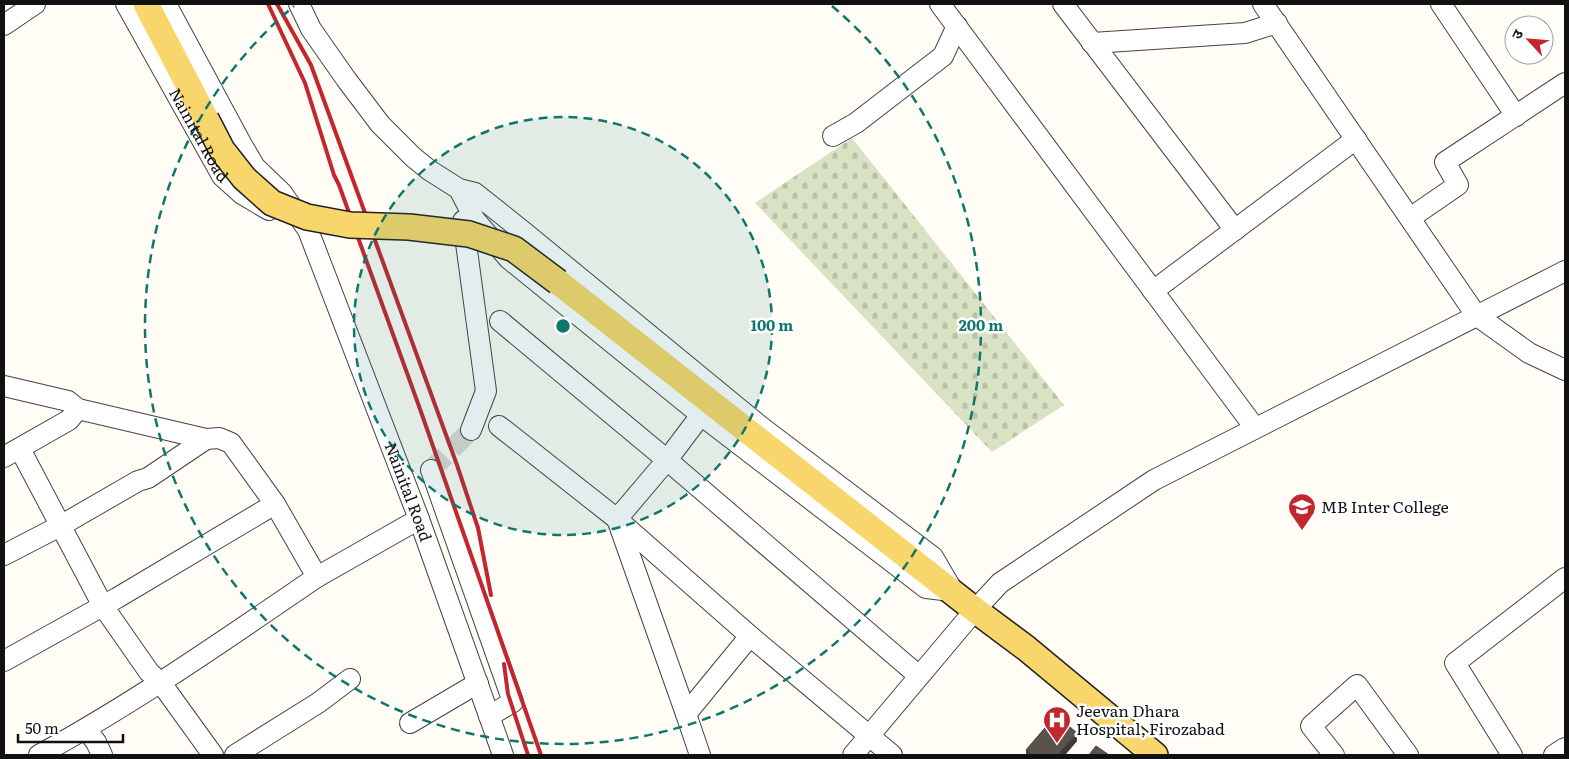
<svg xmlns="http://www.w3.org/2000/svg" width="1569" height="759" font-family="Literata,'Noto Sans Devanagari',serif">
	<style>
		.cemetery { fill: url(#cemetery-stones) }
		.lines { fill: none; stroke-linecap: round; stroke-linejoin: round }
		.minor-tunnel { stroke: #dbdad3; stroke-width: 20; stroke-dasharray: 20 10; stroke-linecap: butt }
		.minor-casing { stroke: #444; stroke-width: 22 }
		.major-casing { stroke: #222; stroke-width: 28 }
		.minor { stroke: #fff; stroke-width: 20 }
		.major { stroke: #f9d66b; stroke-width: 25 }
		.rail { stroke: #c4262e; stroke-width: 4 }
		.major-bridge-casing { stroke: #222; stroke-width: 28; stroke-linecap: butt }
		.major-bridge { stroke: #f9d66b; stroke-width: 25 }
		.wall { fill: #4d4742 }
		.shaded-wall { fill: #3f3936 }
		.building { fill: #5a524d; stroke: #3f3936 }
		.ring { fill: none; stroke: #0f766e; stroke-width: 2.5; stroke-dasharray: 9 6 }
		.labels { text-anchor: middle; stroke-width: 5; stroke-linejoin: round; paint-order: stroke }
		.street-label { font-size: 16px; fill: #111; stroke: #fff }
		.poi-label { font-size: 16px; fill: #111; stroke: #fff; text-anchor: start }
		.centre { fill: #0f766e; stroke: #fff; stroke-width: 2.5 }
		.ring-label { font-size: 15px; text-anchor: middle; font-weight: bold; fill: #0f766e; stroke: #fff; stroke-width: 5; stroke-linejoin: round; paint-order: stroke }
	</style>
	<defs>
		<pattern id="cemetery-stones" width="16" height="16" patternUnits="userSpaceOnUse" patternTransform="scale(1.25)"><rect width="16" height="16" fill="#d9e3c4"/><path d="M2 7V4a2 2 0 0 1 4 0v3zM10 15v-3a2 2 0 0 1 4 0v3z" fill="#b9c2a7"/></pattern>
	</defs>
	<rect width="100%" height="100%" fill="#fffdf5"/>
	<path class="cemetery" d="M852,138L1064,405L992,452L755,203Z"/>
	<g class="lines">
		<path class="minor-tunnel" d="M431,470L471,430"/>
		<g class="minor-casing">
			<g id="minor">
				<path id="s1" d="M126,4L222,176L242,194L269,210"/>
				<path id="s2" d="M166,4L242,145L255,167L282,193L308,230L419,519L503,755"/>
				<path d="M299,4L311,29L346,79L380,124L413,157L429,170L459,189L475,193L524,232L760,426L933,557L950,586"/>
				<path d="M940,4L1255,428"/>
				<path d="M1063,4L1235,230"/>
				<path d="M1263,4L1476,315L1529,353L1565,370"/>
				<path d="M1441,4L1516,116"/>
				<path d="M4,25L35,4"/>
				<path d="M1092,43L1245,33L1277,23"/>
				<path d="M833,136L856,123L943,56L957,26"/>
				<path d="M459,189L475,220L509,259L701,415L926,588L952,591"/>
				<path d="M1410,218L1458,185L1445,162L1565,83"/>
				<path d="M463,221L486,391L471,430"/>
				<path d="M1153,291L1356,139"/>
				<path d="M500,321L667,460L919,676"/>
				<path d="M4,386L68,401L78,409L206,439L219,438L231,443L275,504"/>
				<path d="M499,426L617,519L667,460L701,415"/>
				<path d="M20,449L103,606L149,672L161,683L213,755"/>
				<path d="M4,457L69,420L78,409"/>
				<path d="M431,470L513,702L489,716"/>
				<path d="M617,519L686,714"/>
				<path d="M618,520L750,636"/>
				<path d="M4,555L60,526L138,481L148,478L206,439"/>
				<path d="M4,661L117,598L275,504L317,577L419,519"/>
				<path d="M410,723L478,683"/>
				<path d="M86,729L96,742L102,755"/>
				<path d="M39,755C136,702 226,639 317,577"/>
				<path d="M235,755L318,703L350,679"/>
				<path d="M700,755L686,714L750,636L892,755"/>
				<path d="M853,755L975,610L1000,583L1154,480L1565,271"/>
				<path d="M1334,755L1311,726L1357,685L1408,755"/>
				<path d="M1512,755L1455,663L1565,578"/>
				<path d="M1554,755L1565,748"/>
			</g>
		</g>
		<g class="major-casing">
			<path id="major" d="M146,4L206,119
				M558,282L975,610L1026,648L1155,755"/>
		</g>
		<use href="#minor" class="minor"/>
		<use href="#major" class="major"/>
		<path class="rail" d="M268,4L305,83L334,175L339,185L420,409L541,755
			M277,4L311,65L457,465L478,528L491,595
			M504,664L508,694L528,755"/>
		<g class="major-bridge-casing">
			<path id="major-bridge" d="M206,119L222,150L244,178L272,203L307,217L350,225L409,227L469,234L514,249L558,282"/>
		</g>
		<use href="#major-bridge" class="major-bridge"/>
	</g>
	<path class="wall" d="M1077,741L1065,755H1026V750Z"/>
	<path class="shaded-wall" d="M1077,733V741L1065,755H1058Z"/>
	<path class="building" d="M1056,715L1077,733L1058,755H1032L1026,750Z
		M1096,746L1109,755H1089Z"/>
	<circle cx="563" cy="326" r="209" fill="#0f766e" fill-opacity=".12"/>
	<g class="ring">
		<circle cx="563" cy="326" r="209"/>
		<path d="M832 6A418 418 0 1 1 294 6"/>
	</g>
	<defs>
		<g id="university-pin" transform="scale(1.4375)"><path d="M0 17L-7.5 6A9.5 9.5 0 1 1 7.5 6Z" fill="#c4262e" stroke="#fff"/><path d="M0-5L7-2L0 1L-7-2ZM-4 1L0 2.5L4 1V4Q0 6-4 4Z" fill="#fff"/></g>
		<g id="hospital-pin" transform="scale(1.4375)"><path d="M0 17L-7.5 6A9.5 9.5 0 1 1 7.5 6Z" fill="#c4262e" stroke="#fff"/><path d="M-5-5h3v3.5h4V-5h3V5h-3V1.5h-4V5h-3Z" fill="#fff"/></g>
	</defs>
	<g fill-rule="evenodd">
		<use href="#university-pin" x="1302" y="507"/>
		<use href="#hospital-pin" x="1057" y="720"/>
	</g>
	<g class="labels">
		<g class="street-label">
			<text dy="6" stroke="none"><textPath href="#s1" startOffset="150">Nainital Road</textPath></text>
			<text dy="6" stroke="none"><textPath href="#s2" startOffset="549">Nainital Road</textPath></text>
		</g>
		<g class="poi-label">
			<text x="1321" y="513">MB Inter College</text>
			<text x="1076" y="717">Jeevan Dhara<tspan x="1076" dy="18">Hospital, Firozabad</tspan></text>
		</g>
	</g>
	<circle cx="563" cy="326" r="8" class="centre"/>
	<g class="ring-label">
		<text x="772" y="331">100 m</text>
		<text x="981" y="331">200 m</text>
	</g>
	<rect width="1569" height="759" fill="none" stroke="#111111" stroke-width="10"/>
	<g transform="translate(1529 40) rotate(296)"><circle r="24" fill="#ffffff" stroke="#a0a0a0"/>
	<path d="M0-4L9 19L0 12L-9 19Z" fill="#c4262e"/>
	<text y="-8" font-size="14" font-weight="bold" text-anchor="middle" fill="#111111">उ</text>
	</g>
	<path d="M18 734v8h105v-8" fill="none" stroke="#111111" stroke-width="2.5"/>
	<text x="25" y="734" font-size="15" fill="#111111" stroke="#ffffff" stroke-width="4" paint-order="stroke">50 m</text>
</svg>
